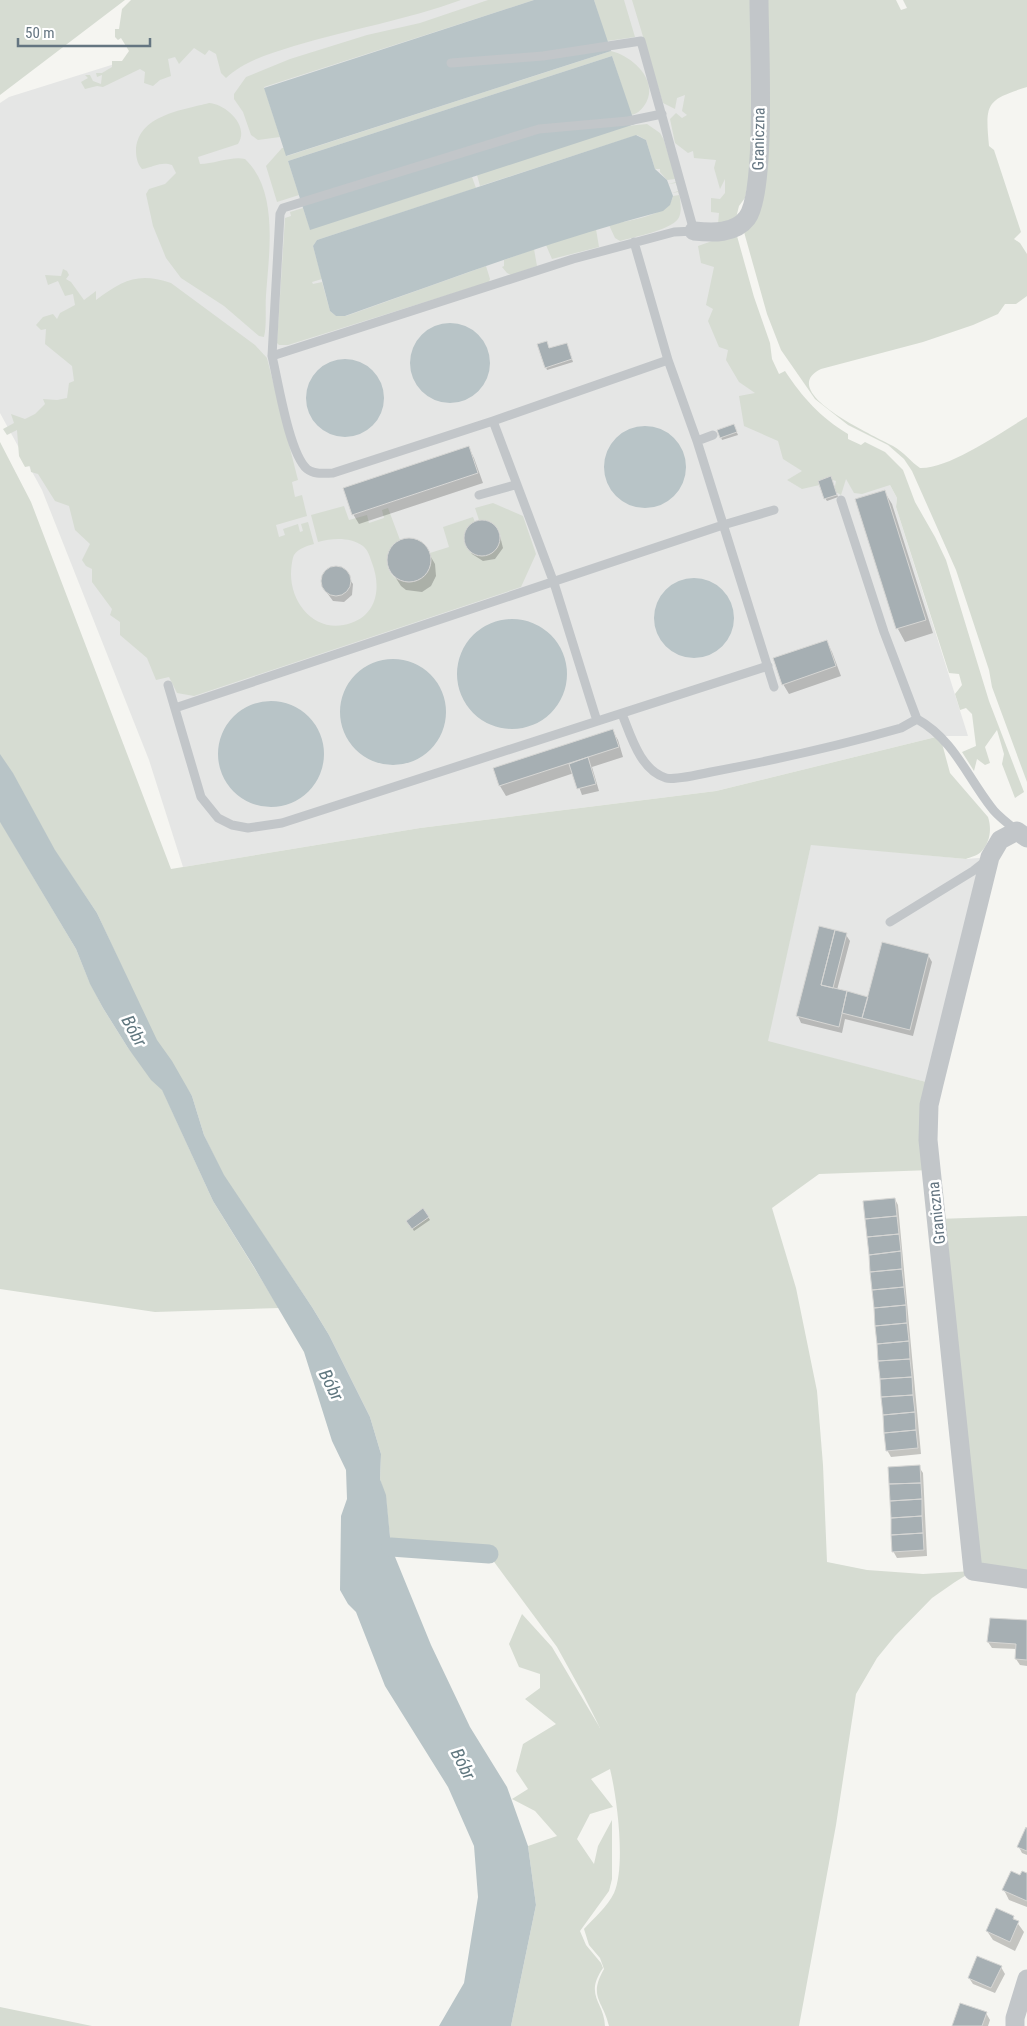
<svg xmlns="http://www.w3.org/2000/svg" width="1027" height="2026" font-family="'Roboto Condensed',sans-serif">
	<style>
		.built { fill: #e5e6e5 }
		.green { fill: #d6dcd2 }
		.water { fill: #b8c4c7 }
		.shadow { fill: #0003 }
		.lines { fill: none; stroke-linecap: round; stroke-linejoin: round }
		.canal { stroke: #b8c4c7; stroke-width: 19 }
		.building { fill: #a6afb3; stroke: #d6d6d4 }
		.lane { stroke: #c2c6c9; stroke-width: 9 }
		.street { stroke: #c2c6c9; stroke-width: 19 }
		.labels { text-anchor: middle; stroke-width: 5; stroke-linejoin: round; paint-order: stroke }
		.street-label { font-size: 16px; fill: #647581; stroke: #fff }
		.water-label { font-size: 18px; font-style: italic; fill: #60777f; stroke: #fff }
	</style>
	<rect width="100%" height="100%" fill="#f5f5f1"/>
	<path class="built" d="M319,0H666L700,112L741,102L735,195L718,224L759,368L890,485L897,498L896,507L968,736H940L716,791L420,828L183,867L149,760L42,490L0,413V103L9,97Z
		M811,844L966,859L990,857L934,1084L767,1042Z"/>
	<path class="green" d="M0,0H125L0,95Z
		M131,0H461C407,20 350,29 294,46C270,54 245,60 226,78L221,73L216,54L209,50L205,55L194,48L179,64L175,57L168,59L171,76L160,80L153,86L144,83L145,72L140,69L103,87L97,86L85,89L81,82L88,78L85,75H90L93,81L101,84L102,75L97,77L96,73H102L112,67V61H122L129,51L121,38L118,40L115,37V29H119L122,9Z
		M488,0H534L264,87L280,137L258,140L251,135L243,112L234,99V94L246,77L290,59L367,35L420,23Z
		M594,0H624L635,37L607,41Z
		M632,0H751V169L745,198L739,206L736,218L718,224L719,213L711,212V198L720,199L725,193V179L720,189L714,168L716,160L694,158L693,151L688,153L675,143L670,119L676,113L682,118L687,115L682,111L685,95L677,98L675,109L663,103Z
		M764,0H896L901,10L907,8L903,0H1027V87C986,100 985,103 989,146L994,150L1021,232L1014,239L1020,243L1027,254V296L1016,304H1005L998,314L973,325L923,342L821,369C774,392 878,437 893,446C904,452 911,462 920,468C949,469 1001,432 1027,417V782L992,687L989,670L956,570L912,471L904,459L888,445L848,425L815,399L781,350L767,314L744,232Z
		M611,51C633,56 661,82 644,106C641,110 637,114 631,115L612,56L288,161L299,195L277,202L266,166L282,148H284L287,156Z
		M209,103C226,104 250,126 238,144L198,157L200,164C214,164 232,156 245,159C279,191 269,253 266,295C265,309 267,324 264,337L259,336L224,306L181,278L166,258L153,226L146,194L149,189L165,184L176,173L172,165C161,161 154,167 142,169C138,165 136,158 136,151C137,115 183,110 209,103Z
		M647,124L660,133L664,140C668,156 688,206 678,219C670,230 634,237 620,241L615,238L609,225C625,221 670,216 673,196L679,195L678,192L672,193L678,191L677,187L670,188L677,187L676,183L668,184L676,182L675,179L667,180L660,172V169H655L646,140L637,135L480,186L477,175L577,131Z
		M472,177L476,188L317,240L313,246L322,279L312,282L313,284L322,282L330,311L336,316H346L486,266L490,279L489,282L288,345H279L277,343L285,218L291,216L290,212L303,208L310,229Z
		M596,229L599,247L552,259L546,245Z
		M732,234L737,236L754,297L770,343L772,359L779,374L785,371C803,398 820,417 848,434V439L861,445L865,442L885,452L903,470L915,502L935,537L946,560L989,701L1024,792L1015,798L1002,764L1004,754L997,730L985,747L990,763L985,765L977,759L974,771L962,752L976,746L972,714L966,708L960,710L955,694L962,685L959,674L949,673L896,507L897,498L890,485L862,494L854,493L846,479L841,495L834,491L836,481L829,479L824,484L802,489L787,480L802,471L783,459L778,441L744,426L739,396L755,393L739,382L726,360L728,350L719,347L708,321L713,309L706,305L714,267L701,263L698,246Z
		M534,249L537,266L511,275L507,273L502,267L504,266V260Z
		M63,269L67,271L69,275L66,279L71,282L84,300L96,291V300C123,280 138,272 171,283L255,345L267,358L298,480L292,482L295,497L302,495L307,516L276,525L279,537L285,535L283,529L298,524L300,532L303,531L301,524L308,522L314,544C307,546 299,548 294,555C292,559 291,569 291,574C291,606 318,635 351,623C378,614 381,586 372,563C370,557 368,550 363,546C350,537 333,538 318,542L311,515L344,506L349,520L367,515L369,523L384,518L382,510L388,508L400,540C393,544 388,550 387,559C386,592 438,590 430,553L449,547L443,527L473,517L475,522C469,525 465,530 465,537C465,574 524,545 490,522L479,520L475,508L493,503L523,516L536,554L521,587L194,696L177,693L169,677L156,680L147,658L120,635V622L110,615L112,609L92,582V569L86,566L82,560L90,544L75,530L69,506L55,501L38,474L31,472L30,466L25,467L19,456L17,430L7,435L3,429L14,423L11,414L25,419L35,414L45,404L43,399L57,400L67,398L69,383L74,381L72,366L45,344L46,329L41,330L36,325L43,317L53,314L57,319L60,313L75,305L73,294L65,296L58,281L48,285L45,275L61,276Z
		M0,442L31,502L171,869L420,828L716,791L940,736L950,773L988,817C992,829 990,843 981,852C977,856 970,857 966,859L811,845L768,1041L934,1084L932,1170L819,1174L772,1208L796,1288L817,1391L823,1465L827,1562L867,1570L923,1574L973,1571L937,1219L1027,1216V1579L973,1571L955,1582L932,1598L895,1636L877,1658L856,1694L836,1825L799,2026H609C603,2000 588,1997 604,1969L600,1958L589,1945L584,1929C594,1918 608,1906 614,1893C626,1866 617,1797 610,1769L591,1779L613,1807L590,1814L577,1839L594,1864L598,1846L612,1820V1879L609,1891L580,1931L586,1945L601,1963L603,1968C584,1996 604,2001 605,2026H511L536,1905L528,1846L557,1836L535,1811L512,1799L528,1789L516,1771L523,1744L556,1724L525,1699L540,1688V1674L519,1667L509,1644L522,1614L552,1647L600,1728L584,1696L557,1647L489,1555L391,1547L386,1500L380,1479L381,1454L370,1417L329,1335L312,1307L223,1175L204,1135L192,1096L156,1041L97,913L55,851L13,774L0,755Z
		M0,821L76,949L89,981L103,1008L128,1048L162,1089L213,1201L279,1308L155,1312L0,1289Z
		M0,2007L92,2026H0Z"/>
	<path class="water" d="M534,0H594L611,51L286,156L264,88Z
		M612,56L635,124L310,230L288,161Z
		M636,135L646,140L655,169L667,180L673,196L670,205L663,211C555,239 451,279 345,316H336L330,311L313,246L317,240Z
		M410 363a40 40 0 1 1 80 0a40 40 0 1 1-80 0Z
		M306 398a39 39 0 1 1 78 0a39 39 0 1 1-78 0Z
		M604 467a41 41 0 1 1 82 0a41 41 0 1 1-82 0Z
		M654 618a40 40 0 1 1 80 0a40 40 0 1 1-80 0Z
		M457 674a55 55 0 1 1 110 0a55 55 0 1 1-110 0Z
		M340 712a53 53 0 1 1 106 0a53 53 0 1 1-106 0Z
		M218 754a53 53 0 1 1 106 0a53 53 0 1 1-106 0Z
		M0,754L13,773L55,850L97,913L157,1040L172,1061L192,1096L204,1135L224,1175L312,1307L329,1335L370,1417L381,1454L380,1479L386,1495L391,1547L431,1645L470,1727L507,1787L528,1846L536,1905L511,2026H439L464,1983L478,1897L474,1846L448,1787L385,1686L356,1612L348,1604L340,1590L341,1516L347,1499L346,1470L332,1441L304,1352L254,1267L213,1201L162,1090L151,1080L128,1048L103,1008L90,984L76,949L0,822Z"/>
	<path class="shadow" d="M538,345L549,350L568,347L573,362L547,370Z
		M735,428L738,435L722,440L719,431Z
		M469,448L474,458L483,483L359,524L353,514Z
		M832,481L838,497L827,501L825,498Z
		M884,491L892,504L933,633L905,642L898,629L857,500Z
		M486,522L496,529L500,536L503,548L495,559L483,561L472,554L468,547L466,534L473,524Z
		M409,540H414L424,545L435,564L436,576L431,586L422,592L406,590L401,586L392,572L388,561L394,546L401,542Z
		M332,568L342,569L353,584L352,595L344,602L333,601L322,586L323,575Z
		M827,642L832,652L841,676L789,694L783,684Z
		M612,730L618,740L623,757L592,767L599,791L582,795L574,773L506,796L500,786Z
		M846,935L850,941L837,990L869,998L928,955L932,962L913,1036L845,1019L842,1033L801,1023L798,1016Z
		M895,1199L898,1205L921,1454L891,1457L887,1450Z
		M423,1209L430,1220L414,1231L408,1221Z
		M919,1467L923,1473L927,1556L897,1558L893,1551Z
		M1027,1621V1666L1020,1665L1016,1659L1017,1649L992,1648L988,1642Z
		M1027,1829V1855L1022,1853L1019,1847Z
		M1027,1875V1907L1009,1900L1004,1890Z
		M1013,1917L1024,1932L1015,1951L993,1940L987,1931Z
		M1001,1967L1005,1974L995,1993L973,1984L969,1978Z
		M986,2013L990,2020L988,2026H953Z"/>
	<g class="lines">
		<path class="canal" d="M391,1547L489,1554"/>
	</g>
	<path class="building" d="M547,341L549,348L567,343L572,359L545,368L537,344Z
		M734,424L737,432L720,438L717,430Z
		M469,446L478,473L352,515L343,488Z
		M831,476L837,495L824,499L818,481Z
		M885,490L926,620L896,629L855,499Z
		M464 538a18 18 0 1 1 36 0a18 18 0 1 1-36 0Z
		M387 560a22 22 0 1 1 44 0a22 22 0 1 1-44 0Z
		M321 581a15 15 0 1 1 30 0a15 15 0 1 1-30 0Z
		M827,640L836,666L782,685L773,658Z
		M613,729L619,747L499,786L493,768Z
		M588,757L596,784L577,789L569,764Z
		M819,926L835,930L821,985L847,991L839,1027L796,1016Z
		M835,930L847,933L833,988L821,985Z
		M882,942L929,954L910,1030L862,1018Z
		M847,991L868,997L862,1018L842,1013Z
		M895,1198L897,1216L865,1219L863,1201Z
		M423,1208L429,1217L412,1229L406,1221Z
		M897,1216L899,1234L867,1237L865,1219Z
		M899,1234L901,1251L869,1255L867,1237Z
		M901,1251L902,1269L870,1272L869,1255Z
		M902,1269L904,1287L872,1290L870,1272Z
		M904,1287L906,1305L874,1308L872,1290Z
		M906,1305L907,1323L875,1326L874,1308Z
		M907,1323L909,1341L877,1344L875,1326Z
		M909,1341L910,1359L878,1361L877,1344Z
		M910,1359L912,1377L880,1379L878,1361Z
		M912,1377L913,1395L881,1397L880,1379Z
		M913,1395L915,1412L883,1415L881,1397Z
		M915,1412L916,1430L884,1433L883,1415Z
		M916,1430L918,1448L886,1451L884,1433Z
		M920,1465L921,1483L889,1484L888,1467Z
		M921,1483L922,1499L890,1501L889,1484Z
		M922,1499V1516L891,1518L890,1501Z
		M922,1516L923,1533L891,1535V1518Z
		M923,1533L924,1550L892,1552L891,1535Z
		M990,1618L1027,1620V1660L1015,1659L1016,1644L987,1642Z
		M1026,1827L1027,1828V1851L1017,1847Z
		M1011,1871L1020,1875L1022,1871L1027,1873V1901L1002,1890Z
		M996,1908L1014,1916L1013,1919L1019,1921L1010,1942L986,1931Z
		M977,1956L1002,1966L991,1988L968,1978Z
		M960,2003L987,2012L982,2026H952Z"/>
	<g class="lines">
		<path class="lane" d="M451,63L543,56L641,41L694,231L674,232L573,259L272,356C278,381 289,453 307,469C314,475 325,473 333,473L493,421L668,360
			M634,242L668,360L697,441L774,687
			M272,356L280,214L283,208L539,129L628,121L662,114
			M493,421L554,583L597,721
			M697,441L713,435
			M479,495L515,485
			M841,500L884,632L917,719C953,739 967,776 991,807C997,816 1008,823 1017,831
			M168,685L201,797L218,818L232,825L248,828L282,823L768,666
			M175,708L723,525L774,510
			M622,714C631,736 640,770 666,778C673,780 702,774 711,772C775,760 838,746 901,728L917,719
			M890,922L973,871L987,860"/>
		<path class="street" d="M694,231C712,233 735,234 747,218C767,192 759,40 759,0
			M1027,838L1017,831L1000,840L990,857L934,1084L929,1105L928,1140L973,1571L1027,1579
			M1015,2026V2018L1027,1979"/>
	</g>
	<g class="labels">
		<g class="street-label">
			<text transform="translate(758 139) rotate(-89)" y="6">Graniczna</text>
			<text transform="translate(936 1213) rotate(-96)" y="6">Graniczna</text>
		</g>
		<g class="water-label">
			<text transform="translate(134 1031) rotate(61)" y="6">Bóbr</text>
			<text transform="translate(331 1385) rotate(63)" y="6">Bóbr</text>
			<text transform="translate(463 1764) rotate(63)" y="6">Bóbr</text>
		</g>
	</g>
	<path d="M18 38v8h132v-8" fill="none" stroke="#647581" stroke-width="2.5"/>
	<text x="25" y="38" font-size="15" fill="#647581" stroke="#ffffff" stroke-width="4" paint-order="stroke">50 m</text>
</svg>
